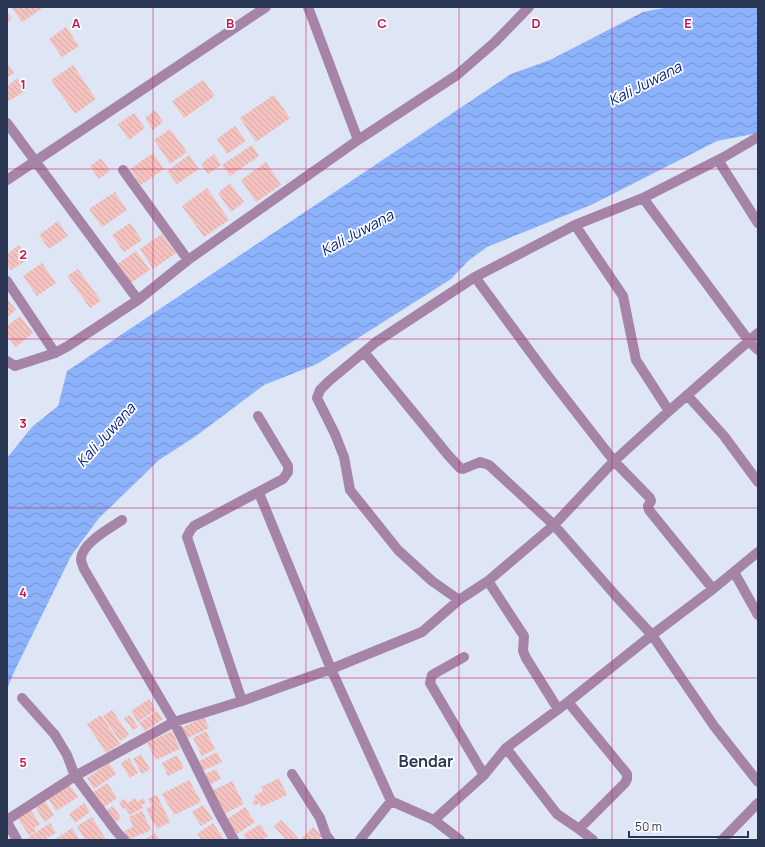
<svg xmlns="http://www.w3.org/2000/svg" width="765" height="847" font-family="Manrope,sans-serif">
	<style>
		.water { fill: url(#water-waves) }
		.building { fill: url(#building-back-hatch) }
		.lines { fill: none; stroke-linecap: round; stroke-linejoin: round }
		.minor { stroke: #a684a8; stroke-width: 10 }
		.grid { fill: none; stroke: #c2185b; stroke-width: 1; stroke-opacity: 0.55 }
		.labels { text-anchor: middle; stroke-width: 3.5; stroke-linejoin: round; paint-order: stroke }
		.water-label { font-size: 15px; font-style: italic; fill: #011e87; stroke: #fff }
		.quarter-label { font-size: 16px; font-weight: bold; fill: #293754; stroke: #fff }
		.grid-label { font-size: 13px; text-anchor: middle; font-weight: bold; fill: #c2185b; stroke: #fff; stroke-width: 3.5; stroke-linejoin: round; paint-order: stroke }
	</style>
	<defs>
		<pattern id="water-waves" width="16" height="10" patternUnits="userSpaceOnUse"><rect width="16" height="10" fill="#8db2fc"/><path d="M0 5q4-4 8 0t8 0" fill="none" stroke="#7392cf"/></pattern>
		<pattern id="building-back-hatch" width="6" height="6" patternUnits="userSpaceOnUse"><rect width="6" height="6" fill="#f5c3bf"/><path d="M-1 5l2 2M0 0l6 6M5-1l2 2" fill="none" stroke="#d2a8a6"/></pattern>
	</defs>
	<rect width="100%" height="100%" fill="#dee5f4"/>
	<path class="water" d="M669,7H758V133L717,141L591,205L487,247L468,261L451,279L317,364L264,385L196,436L159,460L99,518L71,556L14,672L7,689V458L32,427L58,406L67,371L511,74L550,60L643,12Z"/>
	<path class="building" d="M11,7H44L22,22Z
		M7,12L12,19L7,23Z
		M66,27L79,46L62,57L49,39Z
		M7,62L14,73L7,78Z
		M73,65L96,99L75,114L51,80Z
		M18,78L26,90L9,101L7,99V86Z
		M203,80L215,96L184,118L172,101Z
		M274,95L290,118L256,142L240,118Z
		M155,110L163,122L153,130L145,118Z
		M134,113L145,128L129,140L118,124Z
		M235,126L246,141L227,154L217,139Z
		M170,129L187,152L170,164L154,140Z
		M252,145L259,156L230,176L222,165Z
		M153,153L164,169L141,185L130,169Z
		M214,154L221,165L208,174L201,164Z
		M189,155L199,169L177,184L167,171Z
		M101,158L110,171L99,179L90,166Z
		M266,162L281,185L256,202L241,180Z
		M230,183L244,202L231,212L218,193Z
		M207,188L229,220L204,237L182,206Z
		M115,192L127,210L102,227L89,209Z
		M58,221L68,236L49,249L39,235Z
		M130,223L142,240L124,252L112,235Z
		M162,234L176,253L153,269L140,249Z
		M19,245L28,259L11,270L7,264V254Z
		M136,251L150,270L129,284L116,265Z
		M42,263L56,283L37,296L23,276Z
		M78,269L101,301L90,308L67,276Z
		M7,299L16,310L7,317Z
		M20,316L33,333L16,347L7,336V326Z
		M149,699L156,710L138,722L131,711Z
		M112,710L129,735L120,741L103,716Z
		M157,711L163,719L145,731L139,723Z
		M101,715L120,744L106,753L87,724Z
		M130,715L138,727L133,730L124,718Z
		M204,717L209,728L186,739L181,728Z
		M172,731L180,749L156,760L147,743Z
		M206,731L215,749L202,756L193,738Z
		M217,752L222,762L200,772L195,763Z
		M141,754L150,769L142,774L133,759Z
		M177,755L184,768L168,776L162,763Z
		M129,758L138,773L130,778L121,763Z
		M109,763L116,774L94,789L87,778Z
		M216,769L221,779L210,784L205,774Z
		M279,778L287,795L261,807L259,803L254,806L252,802L256,800L254,796L263,791L261,787Z
		M189,780L201,802L174,815L162,794Z
		M232,781L244,804L224,814L212,791Z
		M107,783L117,798L101,809L91,794Z
		M69,784L78,797L56,811L48,798Z
		M157,795L170,822L157,829L146,809L152,806L148,799Z
		M135,798L138,802L143,798L146,803L141,805L143,808L130,815L125,808L123,809L119,802L125,799L128,803Z
		M45,801L54,815L45,822L35,807Z
		M84,803L90,812L75,823L69,814Z
		M203,805L213,819L201,826L192,812Z
		M113,806L121,818L113,824L104,812Z
		M245,807L255,822L237,834L227,819Z
		M31,810L40,824L34,828L36,831L29,835L18,819Z
		M142,811L151,830L128,840L124,831L133,827L129,817Z
		M92,817L106,840H85L77,826Z
		M281,820L298,838L296,840H286L274,826Z
		M50,823L56,833L44,840H29L28,837Z
		M213,823L224,839L222,840H202L197,834Z
		M260,824L268,836L262,840H247L243,835Z
		M313,827L322,836L318,840H300Z
		M72,828L80,840H54Z
		M155,833L160,840H144Z"/>
	<g class="lines">
		<path class="minor" d="M308,7L358,140
			M7,123L138,300
			M718,160L758,223
			M123,170L188,260
			M7,180L266,7
			M643,198L749,341L758,350
			M575,225L623,296L636,360L669,411
			M475,277L548,376L614,461L650,498L651,501L648,506L649,510L713,589
			M7,281L55,353
			M364,352L448,455L460,468L463,469L480,462L489,465L554,525L616,596L652,635L714,726L758,782
			M7,361L15,366L55,353L68,346L138,300L188,260L358,140L457,75L495,42L529,7
			M687,395L724,436L758,482
			M259,493L331,669L391,801L360,840
			M122,520C110,528 82,543 81,559C81,562 83,566 84,569L174,722L219,813L234,840
			M734,572L758,615
			M488,581L524,636L523,651L526,658L558,709
			M459,600L432,581L398,550L350,490L344,457L335,434L317,398L320,390L329,381L376,342L475,277L575,225L643,198L724,157L758,137
			M464,657L432,675L430,683L484,775
			M22,698L55,735L67,755L75,776L116,831L124,840
			M242,701L187,537L190,531L194,526L283,479L288,472V466L258,416
			M568,702L627,774V779L625,783L579,829
			M506,748L557,814L579,829L593,840
			M292,774L320,818L326,835L330,840
			M391,801L434,820L460,840
			M7,820L75,776L174,722L242,701L331,669L422,632L459,600L488,581L554,525L614,461L669,411L758,333
			M434,820L484,775L506,748L568,702L652,635L713,589L758,552
			M7,822L17,840
			M722,840L758,803"/>
	</g>
	<path class="grid" d="M153,7V840M306,7V840M459,7V840M612,7V840M7,169H758M7,339H758M7,508H758M7,678H758"/>
	<g class="labels">
		<g class="water-label">
			<text transform="translate(645 84) rotate(-27)" y="5">Kali Juwana</text>
			<text transform="translate(357 233) rotate(-28)" y="5">Kali Juwana</text>
			<text transform="translate(106 435) rotate(-48)" y="5">Kali Juwana</text>
		</g>
		<g class="quarter-label">
			<text x="426" y="767">Bendar</text>
		</g>
	</g>
	<g class="grid-label">
		<text x="76" y="28">A</text>
		<text x="230" y="28">B</text>
		<text x="382" y="28">C</text>
		<text x="536" y="28">D</text>
		<text x="688" y="28">E</text>
		<text x="23" y="89">1</text>
		<text x="23" y="259">2</text>
		<text x="23" y="428">3</text>
		<text x="23" y="597">4</text>
		<text x="23" y="767">5</text>
	</g>
	<rect width="765" height="847" fill="none" stroke="#293754" stroke-width="16"/>
	<path d="M629 831v6h119v-6" fill="none" stroke="#293754" stroke-width="2"/>
	<text x="635" y="831" font-size="12" fill="#293754" stroke="#ffffff" stroke-width="3" paint-order="stroke">50 m</text>
</svg>
